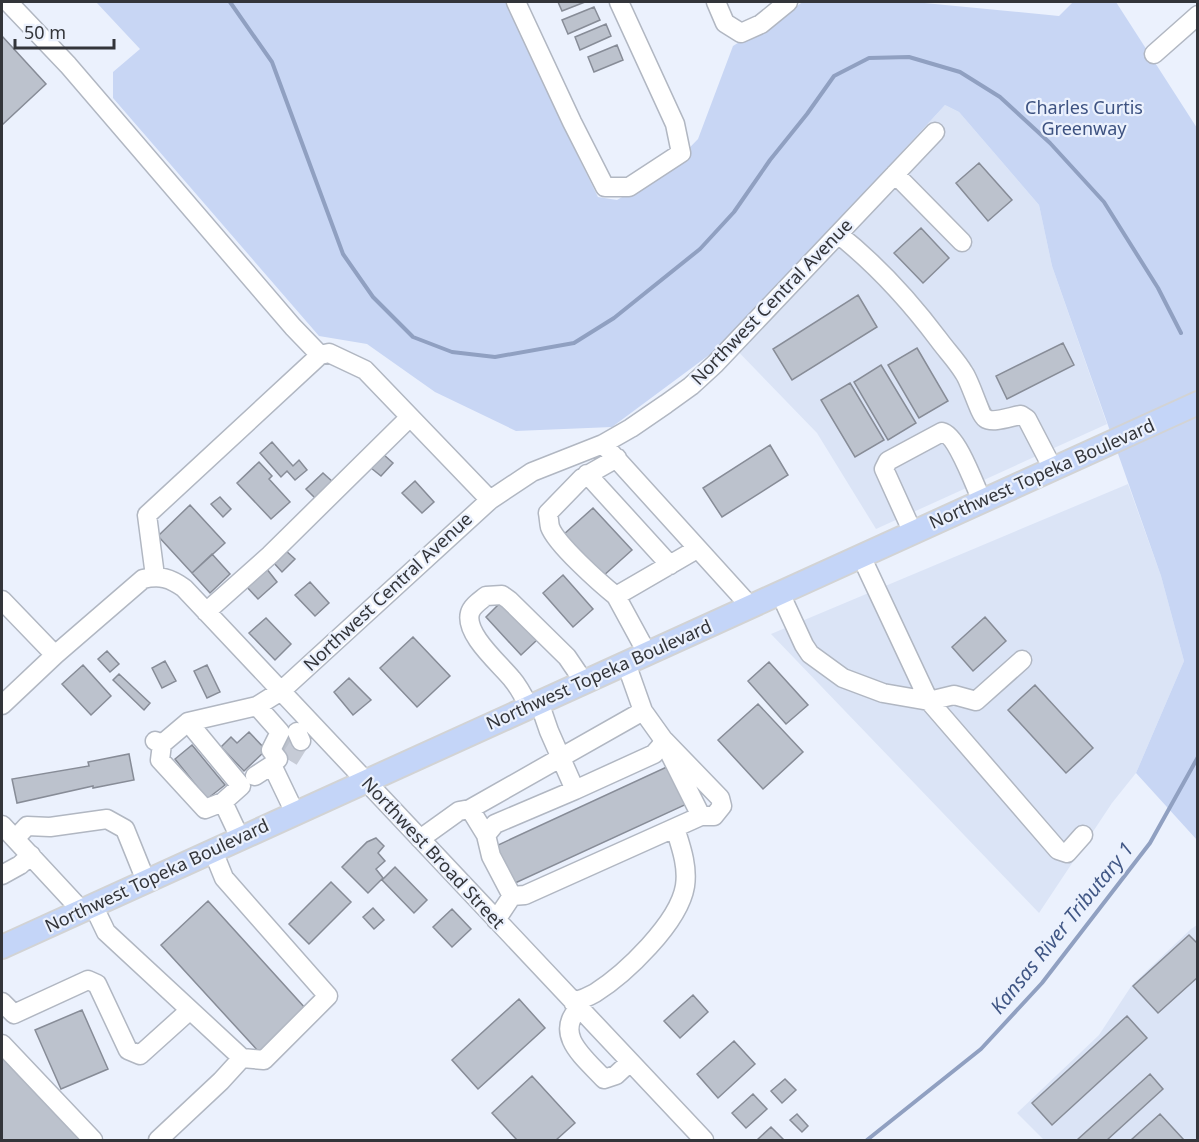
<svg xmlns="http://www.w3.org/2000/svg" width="1199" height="1142" font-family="'Noto Sans',sans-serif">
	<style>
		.built { fill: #dbe4f6 }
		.green { fill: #c8d6f4 }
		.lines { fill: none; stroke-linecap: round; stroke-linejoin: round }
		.stream { stroke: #90a0c1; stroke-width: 4 }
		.building { fill: #bcc2cd; stroke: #878c97; stroke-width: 1.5 }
		.minor-tunnel { stroke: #c6cbd6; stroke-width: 18; stroke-dasharray: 18 9; stroke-linecap: butt }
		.minor-casing { stroke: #b1b7c2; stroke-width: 21 }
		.major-casing { stroke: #d2d3d4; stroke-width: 26 }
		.minor { stroke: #fff; stroke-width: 18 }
		.major { stroke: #c4d5f8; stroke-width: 22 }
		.labels { text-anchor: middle; stroke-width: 4.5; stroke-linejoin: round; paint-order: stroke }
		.park-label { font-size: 18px; fill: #3d5281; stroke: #ebf1fd }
		.street-label { font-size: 18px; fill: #33353a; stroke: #ebf1fd }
		.water-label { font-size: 20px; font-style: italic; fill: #415785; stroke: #ebf1fd }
	</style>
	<rect width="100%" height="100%" fill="#ebf1fd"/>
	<path class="built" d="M945,105L959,112L1039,205L1052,266L1107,424L876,529L817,433L728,341Z
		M1128,484L1161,576L1184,661L1136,773L1112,803L1039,913L771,634Z
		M1197,925V1140H1044L1017,1113L1099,1035L1132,985L1191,929Z"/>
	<path class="green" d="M96,2H507L561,122L598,197L617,200L666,172L698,139L733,46L803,2H914L1059,16L1073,2H1116L1197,128V840L1136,773L1184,661L1161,576L1052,266L1039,205L959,112L945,105L728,341L612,427L516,431L435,392L367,344L319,336L113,98V72L140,49Z"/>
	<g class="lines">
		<path class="stream" d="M230,2L272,62L343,254L373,297L413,337L452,352L495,357L574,343L614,318L700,249L734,212L770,160L807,114L834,76L869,58L909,57L960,72L1000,97L1050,143L1104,202L1158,288L1181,333
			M867,1140L981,1049L1042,983L1150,843L1198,757"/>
	</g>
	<path class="building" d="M558,2H585L562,11Z
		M594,7L600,20L568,34L562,20Z
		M606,24L611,36L580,50L575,37Z
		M2,36L46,84L2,125Z
		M617,45L623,60L594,72L588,57Z
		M979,163L1012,200L988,221L956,183Z
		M921,228L949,258L923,283L894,253Z
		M858,295L877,327L792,380L773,349Z
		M1063,343L1074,365L1007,399L996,376Z
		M917,348L948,401L919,418L888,365Z
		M881,365L916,423L888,440L854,382Z
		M850,383L884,440L855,457L821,400Z
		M272,442L293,466L299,460L307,470L295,480L287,471L281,477L260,453Z
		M770,445L788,475L722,517L703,488Z
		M383,454L393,463L381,476L371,468Z
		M259,462L272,476L269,479L290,502L271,519L237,483Z
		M323,473L334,483L317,500L306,489Z
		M415,481L434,502L422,513L402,493Z
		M220,497L231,509L223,517L211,504Z
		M190,505L225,543L192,573L158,536Z
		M593,508L632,550L602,577L563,535Z
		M285,550L295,559L282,572L273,562Z
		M212,554L230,574L210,593L192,573Z
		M266,568L277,582L258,599L246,586Z
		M563,575L593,609L573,627L543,593Z
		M310,582L329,603L315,616L295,595Z
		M501,602L537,640L521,655L486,617Z
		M985,617L1006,641L973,671L952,647Z
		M266,618L291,644L275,660L249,633Z
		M413,637L450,676L417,707L380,668Z
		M107,651L119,664L110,672L98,659Z
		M165,661L176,681L162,688L152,668Z
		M769,662L808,705L786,724L748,681Z
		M83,665L111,696L91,715L62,684Z
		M207,665L220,692L207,698L194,671Z
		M119,674L150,703L144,710L113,680Z
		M349,678L371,700L353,715L334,692Z
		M1035,685L1093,748L1066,773L1008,710Z
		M758,704L803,752L763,789L718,740Z
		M286,731L304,743L293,761L274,750Z
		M249,732L266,750L244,771L221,747L231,737L237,743Z
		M192,745L225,785L207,799L175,759Z
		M129,754L134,780L93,788V786L17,803L12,779L89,766L88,762Z
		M671,765L689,803L513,884L496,846Z
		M376,838L384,846L378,853L385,861L376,869L383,878L368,893L342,867L367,842Z
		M395,867L427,900L414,913L382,880Z
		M331,882L351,902L309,944L289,924Z
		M208,901L306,1009L259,1052L161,945Z
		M373,908L384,920L374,929L363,917Z
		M452,909L471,929L452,947L433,927Z
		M1189,935L1198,944V977L1158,1013L1133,986Z
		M693,995L708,1012L680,1038L664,1021Z
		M519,999L545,1028L478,1089L452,1060Z
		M82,1010L108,1069L61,1089L35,1030Z
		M1127,1016L1147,1038L1052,1125L1032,1103Z
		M734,1041L755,1064L718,1098L697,1074Z
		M2,1052L84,1140H2Z
		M1150,1074L1163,1089L1107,1140H1077Z
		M532,1076L575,1123L556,1140H517L492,1113Z
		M785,1079L796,1090L782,1103L771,1091Z
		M753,1094L767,1109L746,1128L732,1113Z
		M797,1114L808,1126L802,1132L790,1120Z
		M1160,1114L1184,1140H1131Z
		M771,1127L784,1140H757Z"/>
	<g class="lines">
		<path class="minor-tunnel" d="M289,760L301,741"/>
		<g class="minor-casing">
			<path id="minor" d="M8,2L68,65L293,327L320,355
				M516,2L572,122L605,187H629L681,153L675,124L619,2
				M716,2L725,23L741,33L761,24L788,2
				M1154,54L1198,15
				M895,174L962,242
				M838,234C877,265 909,300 939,340C947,351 957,361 964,373C970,381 980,415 985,418C993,424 1012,416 1021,415L1027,419L1053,469
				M320,355L329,353L365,370L490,500
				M603,444L750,606
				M587,474L670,565
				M913,533L884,469L888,461L942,432C957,435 975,486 982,501
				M861,556L929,701L1058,850L1067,853L1083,835
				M155,576L147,515L320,355
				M780,593L804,645L810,654L843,678L883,693L929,701L954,695L976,701L1022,660
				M616,596C601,584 556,544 550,527C549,523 549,518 548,513L582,478L617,458
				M2,600L55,655
				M206,612L270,555L410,417
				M647,653L616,596L697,549
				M539,702L549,731L575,790L654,754L661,746L663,739L643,711L626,663
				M2,705L55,655L143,579C160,575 170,578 184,588L704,1140
				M257,706L280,732L271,750L278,759L272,765L295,813
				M529,707C524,697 519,687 512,679C500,664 464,634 470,613C472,606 480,601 486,596L502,595L509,600L567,657L584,682
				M188,722L241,786L223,802
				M297,732L301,741
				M155,741L162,744L188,722L257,706L281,691L490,500L532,472L603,444L631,428L666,404L691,386L715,364L935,132
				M162,744L160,760L205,809L223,802L240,838
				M670,754L701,816
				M255,776L272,765
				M470,809L643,711
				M2,825L81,910
				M15,839L27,826L50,827L107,819L125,829L146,881
				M420,839L459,811L470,809L486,835
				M213,851L224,878L328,996L264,1060L242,1058
				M2,875L20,865L31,855
				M512,896L525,895L701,816H714L722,806L720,798L663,739
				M93,905L106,932L242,1058L221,1081L158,1140
				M496,920L512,896L491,856L486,835L495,824L575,790
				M2,1002L14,1014L88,980L97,984L128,1050L140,1055L190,1010
				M573,1002C580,1000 588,997 595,993C625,974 679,923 685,886C688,866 681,847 675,828
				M579,1008C553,1035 585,1058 604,1079L616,1075L630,1062
				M2,1044L93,1140"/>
		</g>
		<g class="major-casing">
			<path id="major" d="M2,947L1198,403"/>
		</g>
		<use href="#minor" class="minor"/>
		<use href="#major" class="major"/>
	</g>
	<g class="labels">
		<g class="park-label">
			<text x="1084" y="114">Charles Curtis<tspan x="1084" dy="21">Greenway</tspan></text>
		</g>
		<g class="street-label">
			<text transform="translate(772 302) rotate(-46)" y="6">Northwest Central Avenue</text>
			<text transform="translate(1042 474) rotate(-24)" y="6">Northwest Topeka Boulevard</text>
			<text transform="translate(388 592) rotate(-43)" y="6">Northwest Central Avenue</text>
			<text transform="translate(599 675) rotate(-24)" y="6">Northwest Topeka Boulevard</text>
			<text transform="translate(433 853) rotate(47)" y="6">Northwest Broad Street</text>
			<text transform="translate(157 876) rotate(-25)" y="6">Northwest Topeka Boulevard</text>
		</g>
		<g class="water-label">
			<text transform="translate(1062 928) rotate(-51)" y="7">Kansas River Tributary 1</text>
		</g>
	</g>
	<rect width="1199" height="1142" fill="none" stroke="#33353a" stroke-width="6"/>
	<path d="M15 39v9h99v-9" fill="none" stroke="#33353a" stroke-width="3"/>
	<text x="24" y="39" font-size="18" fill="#33353a" stroke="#ebf1fd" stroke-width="4.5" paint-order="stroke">50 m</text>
</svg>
